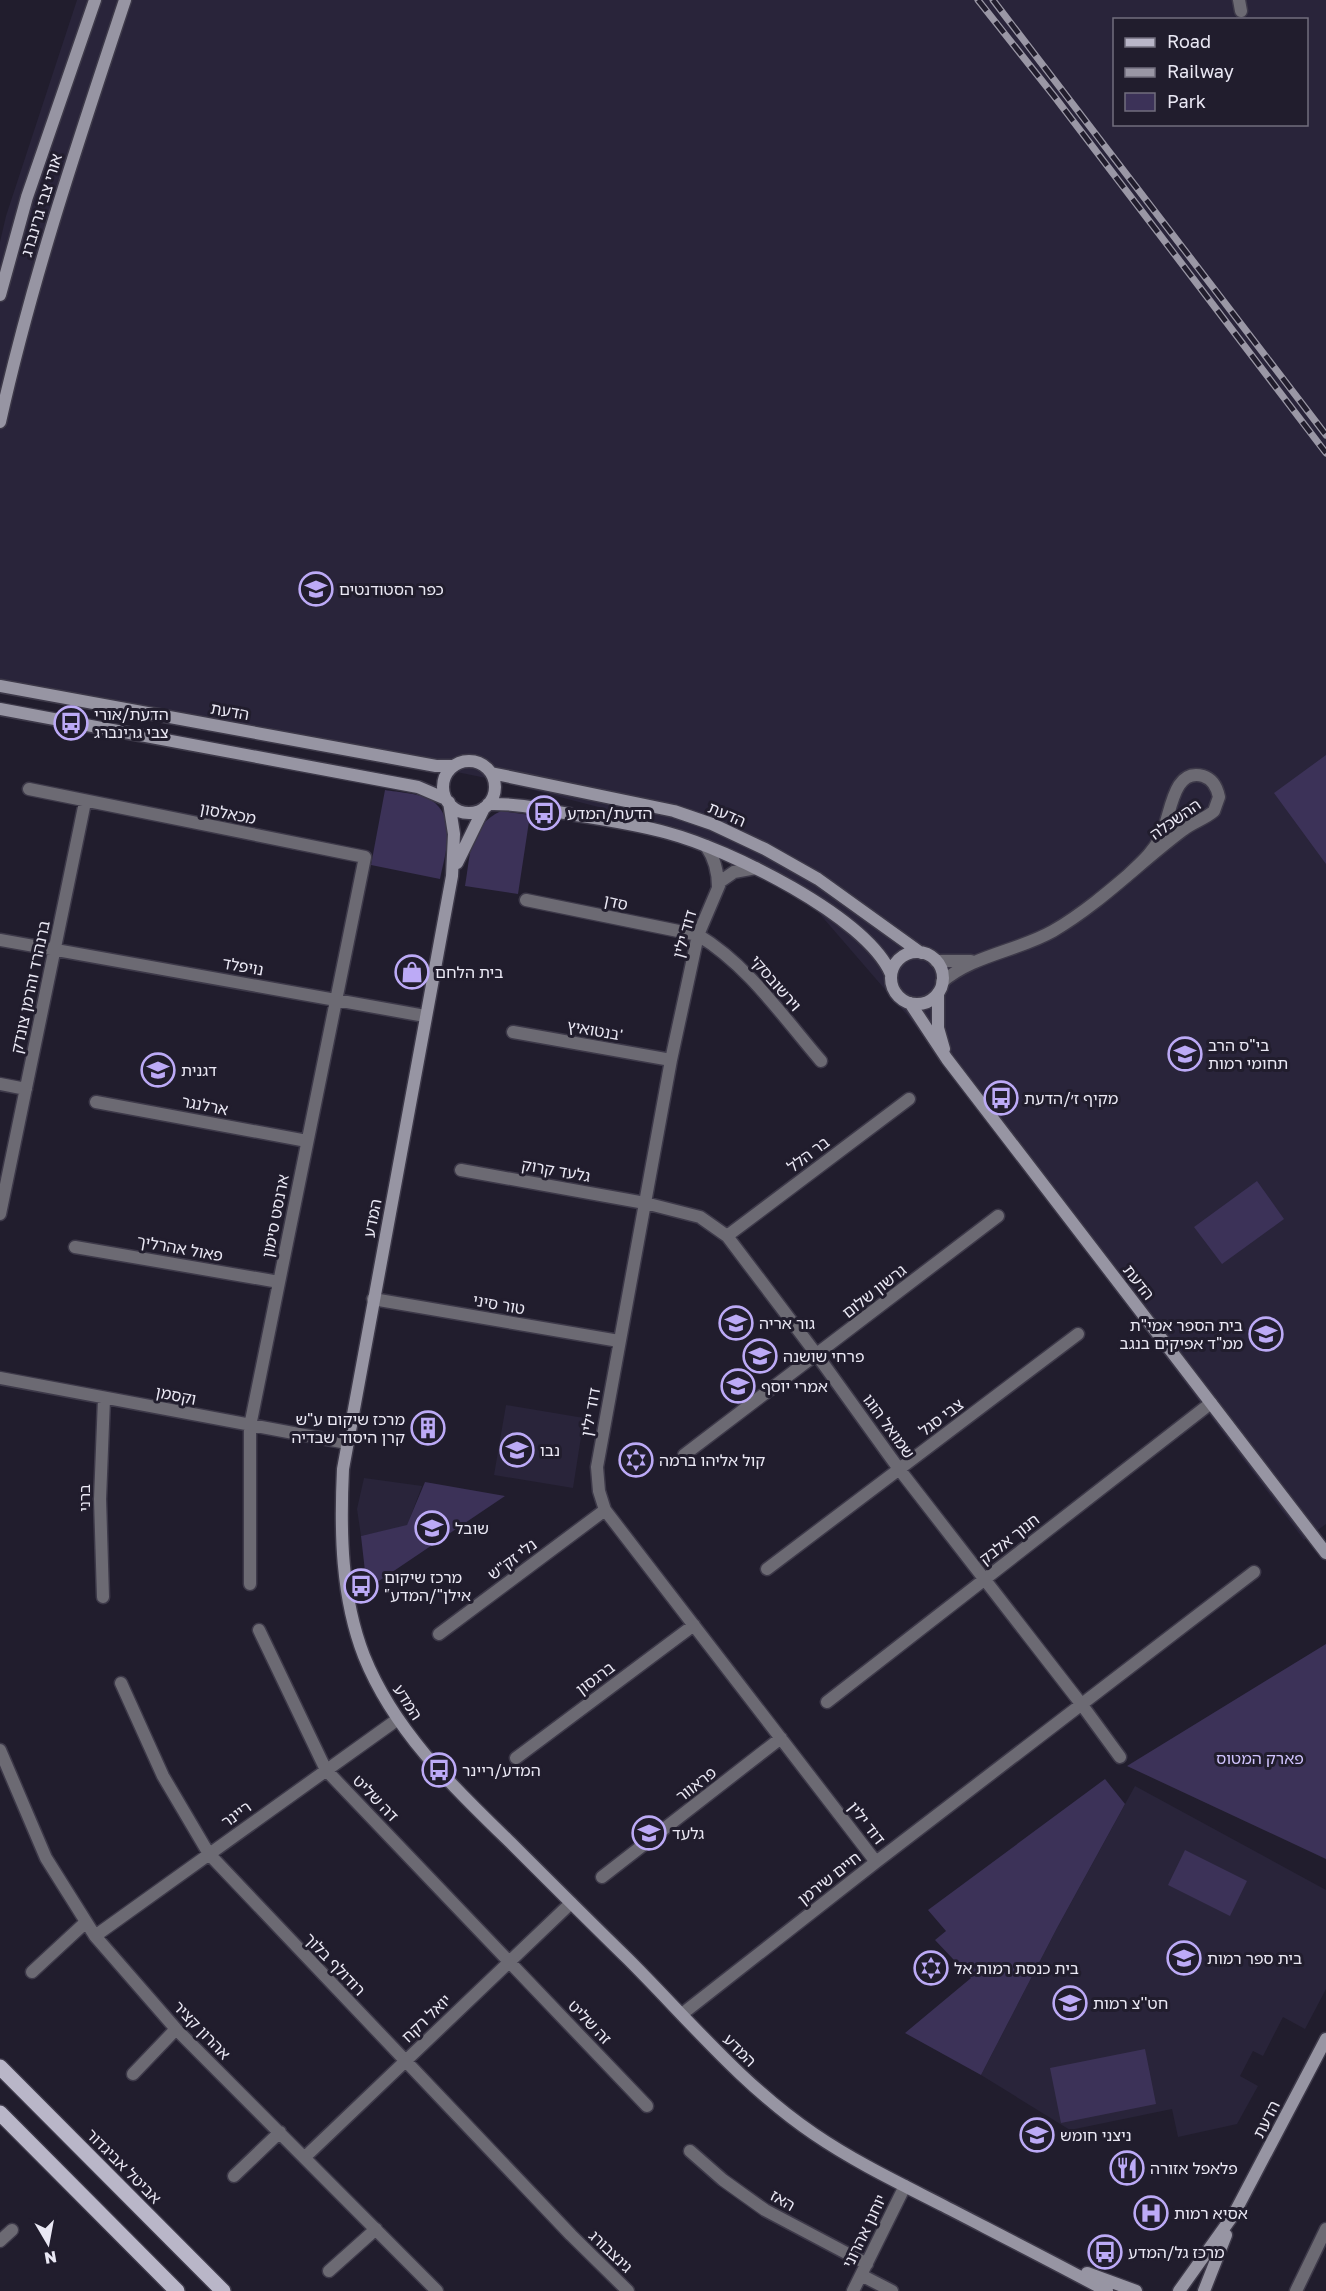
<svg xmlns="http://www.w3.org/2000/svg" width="1326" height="2291" font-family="'Golos Text','Noto Sans Hebrew',sans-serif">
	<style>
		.built { fill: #29243a; fill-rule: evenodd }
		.green { fill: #3c3258 }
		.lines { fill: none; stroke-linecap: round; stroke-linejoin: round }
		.street-casing { stroke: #3d3949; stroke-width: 15 }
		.secondary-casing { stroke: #3d3949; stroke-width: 15 }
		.primary-casing { stroke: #3d3949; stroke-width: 18 }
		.street { stroke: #6c6a73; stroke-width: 12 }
		.secondary { stroke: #9795a3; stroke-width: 12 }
		.primary { stroke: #b9b6c8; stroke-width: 15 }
		.rail-casing { stroke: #9a97a5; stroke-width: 7 }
		.rail { stroke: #211d2d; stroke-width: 4.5; stroke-dasharray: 14; stroke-linecap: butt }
		.labels { text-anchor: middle; stroke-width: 6; stroke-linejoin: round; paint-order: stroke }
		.street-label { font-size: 16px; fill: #eae8f4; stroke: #211d2d }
		.poi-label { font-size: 16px; fill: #eae8f4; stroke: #211d2d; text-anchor: start }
		.park-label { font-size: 16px; fill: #d1c4fe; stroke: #211d2d }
	</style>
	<rect width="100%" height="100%" fill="#211d2d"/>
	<path class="built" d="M77,0H1326V1524L1304,1540L908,1016L812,905L729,850L675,827L491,779L231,726L0,684V242L6,216ZM1114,20H1306V124H1114Z
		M506,1405L584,1418L573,1488L494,1475Z
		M364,1478L422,1486L407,1526L361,1536L357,1509Z
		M1135,1786L1326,1890V1989L1305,2029L1283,2017L1263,2056L1253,2051L1240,2076L1258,2086L1237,2124L1178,2137L1172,2109L1070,2130L981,2075L1057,1928Z"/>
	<path class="green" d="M1326,755V864L1274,793Z
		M385,790C397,792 423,794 431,800C458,818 445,853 440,879L371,865Z
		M501,811L530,815L518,894L465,886C471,853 468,827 501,811Z
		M1257,1181L1284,1219L1222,1264L1194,1227Z
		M425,1482L505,1496L367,1589L361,1536L407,1525Z
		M1326,1644V1859L1127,1766Z
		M1105,1779L1125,1804L1057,1928L981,2075L905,2033L971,1978L935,1940L946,1931L928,1910Z
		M1185,1850L1247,1881L1230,1916L1168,1885Z
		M1145,2049L1156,2104L1061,2123L1050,2068Z"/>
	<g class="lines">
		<g class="street-casing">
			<path id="street" d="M1239,0L1241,11
				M29,789L365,857L250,1426V1584
				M706,846C715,859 718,872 718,887
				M756,868L734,872L721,881L698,935L671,1060L597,1467L599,1491L605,1510L876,1862
				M526,900L698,935C748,965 783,1017 821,1061
				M0,940L425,1016
				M936,961H971
				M942,982C973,955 1018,951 1053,931C1101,903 1140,862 1183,830C1193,822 1205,819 1214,811L1219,797C1217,787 1213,779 1203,776C1171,767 1171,819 1160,838C1152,854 1138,865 1126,877
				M513,1032L671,1060
				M0,1084L26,1089
				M96,1102L307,1141
				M461,1170L645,1203L700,1217L727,1236L817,1355L899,1469L1082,1705L1120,1757
				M0,1214L85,802
				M727,1236L909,1099
				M75,1247L279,1282
				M373,1299L619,1341
				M0,1378L347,1443
				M684,1455L998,1216
				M767,1569L1078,1334
				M103,1597L100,1499L104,1399
				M259,1630L326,1770L647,2106
				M439,1634L605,1510
				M121,1683L163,1776L209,1854L571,2235L628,2291
				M827,1702L1211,1403
				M0,1750L46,1858L95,1936L176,2029L437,2291
				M516,1758L694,1625
				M602,1877L781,1738
				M95,1936L398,1719
				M32,1972L86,1922
				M682,2014L876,1862L1254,1572
				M133,2074L176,2029
				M690,2151L723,2180L765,2210L867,2264
				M305,2157L571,1903
				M234,2176L280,2132
				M0,2241L12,2230
				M329,2271L376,2229
				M861,2275L892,2291
				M853,2291L905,2186
				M1296,2291L1326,2229"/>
		</g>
		<g class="secondary-casing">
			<path id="secondary" d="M0,295L27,197L95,0
				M0,422C32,278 79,139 125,0
				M0,686L436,766H454
				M0,709L418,787L446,799
				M443 787a26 26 0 1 1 52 0a26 26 0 1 1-52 0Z
				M491,773L674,811L712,824L765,849L818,879L921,953
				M449,802L454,834L452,876L343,1469C340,1531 341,1597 364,1656C394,1731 453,1787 510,1842C549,1881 588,1920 628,1959C688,2019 743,2086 814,2134C855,2162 899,2183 944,2206C998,2234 1053,2262 1107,2291
				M488,804C515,803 542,809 569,814C602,819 636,824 668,833C728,849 866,916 891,974
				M457,863L484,808
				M891 978a26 26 0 1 1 52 0a26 26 0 1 1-52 0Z
				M938,993V1028L944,1049
				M910,1003L947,1059L1326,1553
				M1087,2273L1136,2291
				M1179,2291L1234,2214L1326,2039
				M1204,2291L1226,2235"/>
		</g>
		<g class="primary-casing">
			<path id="primary" d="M0,2067L223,2291
				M0,2113L177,2291"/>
		</g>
		<use href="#street" class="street"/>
		<use href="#secondary" class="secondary"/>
		<use href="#primary" class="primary"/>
		<g class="rail-casing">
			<path id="rail" d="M978,0L1054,96L1326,453
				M993,0L1326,435"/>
		</g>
		<use href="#rail" class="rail"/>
	</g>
	<defs>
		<g id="university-ring" transform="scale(1.725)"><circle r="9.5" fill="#211d2d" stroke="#bcaaf6" stroke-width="1.5"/><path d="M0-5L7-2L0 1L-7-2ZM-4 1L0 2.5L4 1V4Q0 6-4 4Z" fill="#bcaaf6"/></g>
		<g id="bus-ring" transform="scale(1.725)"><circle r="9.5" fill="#211d2d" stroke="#bcaaf6" stroke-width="1.5"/><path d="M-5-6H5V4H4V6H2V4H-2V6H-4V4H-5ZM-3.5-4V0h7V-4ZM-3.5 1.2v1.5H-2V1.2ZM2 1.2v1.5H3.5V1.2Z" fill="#bcaaf6"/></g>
		<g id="shop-ring" transform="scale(1.725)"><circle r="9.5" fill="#211d2d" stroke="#bcaaf6" stroke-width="1.5"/><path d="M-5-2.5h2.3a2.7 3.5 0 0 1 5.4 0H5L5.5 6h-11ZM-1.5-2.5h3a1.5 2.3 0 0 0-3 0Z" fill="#bcaaf6"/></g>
		<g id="school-ring" transform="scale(1.725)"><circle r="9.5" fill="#211d2d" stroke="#bcaaf6" stroke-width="1.5"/><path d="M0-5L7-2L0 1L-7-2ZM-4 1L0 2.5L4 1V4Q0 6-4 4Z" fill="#bcaaf6"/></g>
		<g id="building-ring" transform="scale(1.725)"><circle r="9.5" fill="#211d2d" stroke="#bcaaf6" stroke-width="1.5"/><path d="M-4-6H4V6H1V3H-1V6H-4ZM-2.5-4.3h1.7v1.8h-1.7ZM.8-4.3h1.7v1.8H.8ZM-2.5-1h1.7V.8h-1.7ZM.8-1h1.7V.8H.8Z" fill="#bcaaf6"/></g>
		<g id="synagogue-ring" transform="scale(1.725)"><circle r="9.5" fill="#211d2d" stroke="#bcaaf6" stroke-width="1.5"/><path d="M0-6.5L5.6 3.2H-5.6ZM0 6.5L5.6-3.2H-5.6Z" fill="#bcaaf6"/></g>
		<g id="restaurant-ring" transform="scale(1.725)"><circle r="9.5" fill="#211d2d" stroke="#bcaaf6" stroke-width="1.5"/><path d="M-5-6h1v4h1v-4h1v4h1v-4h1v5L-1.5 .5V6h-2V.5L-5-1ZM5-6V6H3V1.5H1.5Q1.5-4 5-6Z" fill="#bcaaf6"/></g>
		<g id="hospital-ring" transform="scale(1.725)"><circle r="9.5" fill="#211d2d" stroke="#bcaaf6" stroke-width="1.5"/><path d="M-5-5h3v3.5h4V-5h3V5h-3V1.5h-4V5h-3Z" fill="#bcaaf6"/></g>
	</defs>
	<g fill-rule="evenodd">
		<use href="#university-ring" x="316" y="589"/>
		<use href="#bus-ring" x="71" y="723"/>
		<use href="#bus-ring" x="544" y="813"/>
		<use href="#shop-ring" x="412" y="972"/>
		<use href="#school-ring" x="1185" y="1054"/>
		<use href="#school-ring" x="158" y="1070"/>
		<use href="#bus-ring" x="1001" y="1098"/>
		<use href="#school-ring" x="736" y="1323"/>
		<use href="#school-ring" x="1266" y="1334"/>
		<use href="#school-ring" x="760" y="1356"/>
		<use href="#school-ring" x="738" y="1386"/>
		<use href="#building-ring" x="428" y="1428"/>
		<use href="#school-ring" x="517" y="1450"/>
		<use href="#synagogue-ring" x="636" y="1460"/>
		<use href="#school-ring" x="432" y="1528"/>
		<use href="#bus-ring" x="361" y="1586"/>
		<use href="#bus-ring" x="439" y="1770"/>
		<use href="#school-ring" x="649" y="1833"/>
		<use href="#school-ring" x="1184" y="1958"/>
		<use href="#synagogue-ring" x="931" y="1968"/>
		<use href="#school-ring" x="1070" y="2003"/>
		<use href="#school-ring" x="1037" y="2135"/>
		<use href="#restaurant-ring" x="1127" y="2168"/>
		<use href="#hospital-ring" x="1151" y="2213"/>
		<use href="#bus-ring" x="1105" y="2252"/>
	</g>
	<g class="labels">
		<g class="street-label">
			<text transform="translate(41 205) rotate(-73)" y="6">אורי צבי גרינברג</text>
			<text transform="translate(230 711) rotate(10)" y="6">הדעת</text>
			<text transform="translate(228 813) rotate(11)" y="6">מכאלסון</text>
			<text transform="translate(727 814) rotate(23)" y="6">הדעת</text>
			<text transform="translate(1175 819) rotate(-35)" y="6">ההשכלה</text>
			<text transform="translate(616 902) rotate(12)" y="6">סדן</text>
			<text transform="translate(684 934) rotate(-74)" y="6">דוד ילין</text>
			<text transform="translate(243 966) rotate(10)" y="6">נויפלד</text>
			<text transform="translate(776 983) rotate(49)" y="6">וירשובסקי</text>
			<text transform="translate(30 987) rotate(-78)" y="6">ברנהרד והרמן צונדק</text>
			<text transform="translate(595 1030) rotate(10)" y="6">בנטואיץ'</text>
			<text transform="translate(205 1105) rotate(11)" y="6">ארלנגר</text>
			<text transform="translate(808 1154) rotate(-37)" y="6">בר הלל</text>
			<text transform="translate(556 1170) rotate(10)" y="6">גלעד קרוק</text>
			<text transform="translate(275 1216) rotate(-79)" y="6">ארנסט סימון</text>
			<text transform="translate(372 1218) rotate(-79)" y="6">המדע</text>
			<text transform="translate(180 1248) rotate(10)" y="6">פאול אהרליך</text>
			<text transform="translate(1139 1282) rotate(52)" y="6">הדעת</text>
			<text transform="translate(874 1291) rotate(-38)" y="6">גרשון שלום</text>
			<text transform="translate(499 1304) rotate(10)" y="6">טור סיני</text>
			<text transform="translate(176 1395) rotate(11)" y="6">וקסמן</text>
			<text transform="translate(590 1412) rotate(-80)" y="6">דוד ילין</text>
			<text transform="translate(941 1417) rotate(-37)" y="6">צבי סגל</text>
			<text transform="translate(889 1426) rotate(54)" y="6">שמואל הוגו</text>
			<text transform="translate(84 1498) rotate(-90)" y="6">ברני</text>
			<text transform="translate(1009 1539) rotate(-38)" y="6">חנוך אלבק</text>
			<text transform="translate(512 1559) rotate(-37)" y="6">נלי זק"ש</text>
			<text transform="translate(595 1678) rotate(-37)" y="6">ברגסון</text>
			<text transform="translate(408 1702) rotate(57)" y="6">המדע</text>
			<text transform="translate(696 1784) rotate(-38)" y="6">פראוור</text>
			<text transform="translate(376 1798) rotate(46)" y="6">דה שליט</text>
			<text transform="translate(236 1814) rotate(-36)" y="6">ריינר</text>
			<text transform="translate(867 1823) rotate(52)" y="6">דוד ילין</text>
			<text transform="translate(829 1878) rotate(-38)" y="6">חיים שירמן</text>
			<text transform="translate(335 1964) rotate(46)" y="6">רודולף בלוך</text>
			<text transform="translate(426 2018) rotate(-44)" y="6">יואל רקח</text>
			<text transform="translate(590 2022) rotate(46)" y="6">זה שליט</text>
			<text transform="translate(202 2030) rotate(46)" y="6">אהרון קציר</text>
			<text transform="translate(740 2050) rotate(45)" y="6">המדע</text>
			<text transform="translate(1266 2119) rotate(-63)" y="6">הדעת</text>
			<text transform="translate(124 2166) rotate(45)" y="6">אביטל אביגדור</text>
			<text transform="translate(783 2200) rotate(30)" y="6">האז</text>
			<text transform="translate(864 2231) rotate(-64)" y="6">יוחנן אהרוני</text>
			<text transform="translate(611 2251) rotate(44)" y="6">גינצבורג</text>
		</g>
		<g class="poi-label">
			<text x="339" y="595">כפר הסטודנטים</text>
			<text x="94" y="720">הדעת/אורי<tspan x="94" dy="18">צבי גרינברג</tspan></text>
			<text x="567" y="819">הדעת/המדע</text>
			<text x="435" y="978">בית הלחם</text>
			<text x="1208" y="1051">בי"ס הרב<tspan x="1208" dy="18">תחומי רמות</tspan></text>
			<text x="181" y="1076">דגנית</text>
			<text x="1024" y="1104">מקיף ז׳/הדעת</text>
			<text x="759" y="1329">גור אריה</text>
			<text x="1243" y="1331" text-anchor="end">בית הספר אמי"ת<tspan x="1243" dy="18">ממ"ד אפיקים בנגב</tspan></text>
			<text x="783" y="1362">פרחי שושנה</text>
			<text x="761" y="1392">אמרי יוסף</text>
			<text x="405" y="1425" text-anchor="end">מרכז שיקום ע"ש<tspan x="405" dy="18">קרן היסוד שבדיה</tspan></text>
			<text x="540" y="1456">נבו</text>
			<text x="659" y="1466">קול אליהו ברמה</text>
			<text x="455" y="1534">שובל</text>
			<text x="384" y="1583">מרכז שיקום<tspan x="384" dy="18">"אילן"/המדע</tspan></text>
			<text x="462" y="1776">המדע/ריינר</text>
			<text x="672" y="1839">גלעד</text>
			<text x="1207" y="1964">בית ספר רמות</text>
			<text x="954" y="1974">בית כנסת רמות אל</text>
			<text x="1093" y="2009">חט''צ רמות</text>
			<text x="1060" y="2141">ניצני חומש</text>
			<text x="1150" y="2174">פלאפל אזורה</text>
			<text x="1174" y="2219">אסיא רמות</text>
			<text x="1128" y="2258">מרכז גל/המדע</text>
		</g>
		<g class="park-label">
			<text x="1260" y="1764">פארק המטוס</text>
		</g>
	</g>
	<rect x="1113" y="18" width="195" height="108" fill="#211d2d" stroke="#716e7d" stroke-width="1.5"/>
	<rect x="1125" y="38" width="30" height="9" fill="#b9b6c8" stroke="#716e7d" stroke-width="1.5"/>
	<text x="1167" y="48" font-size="18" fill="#eae8f4">Road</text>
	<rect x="1125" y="68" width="30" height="9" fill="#9a97a5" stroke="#716e7d" stroke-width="1.5"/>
	<text x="1167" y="78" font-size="18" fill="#eae8f4">Railway</text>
	<rect x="1125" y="93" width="30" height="18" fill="#3c3258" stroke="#716e7d" stroke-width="1.5"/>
	<text x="1167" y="108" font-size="18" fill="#eae8f4">Park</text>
	<g transform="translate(48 2243) rotate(170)" stroke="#211d2d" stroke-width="4.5" paint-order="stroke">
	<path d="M0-4.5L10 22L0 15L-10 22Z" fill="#eae8f4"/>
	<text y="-9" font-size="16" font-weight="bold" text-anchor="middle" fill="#eae8f4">N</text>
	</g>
</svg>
